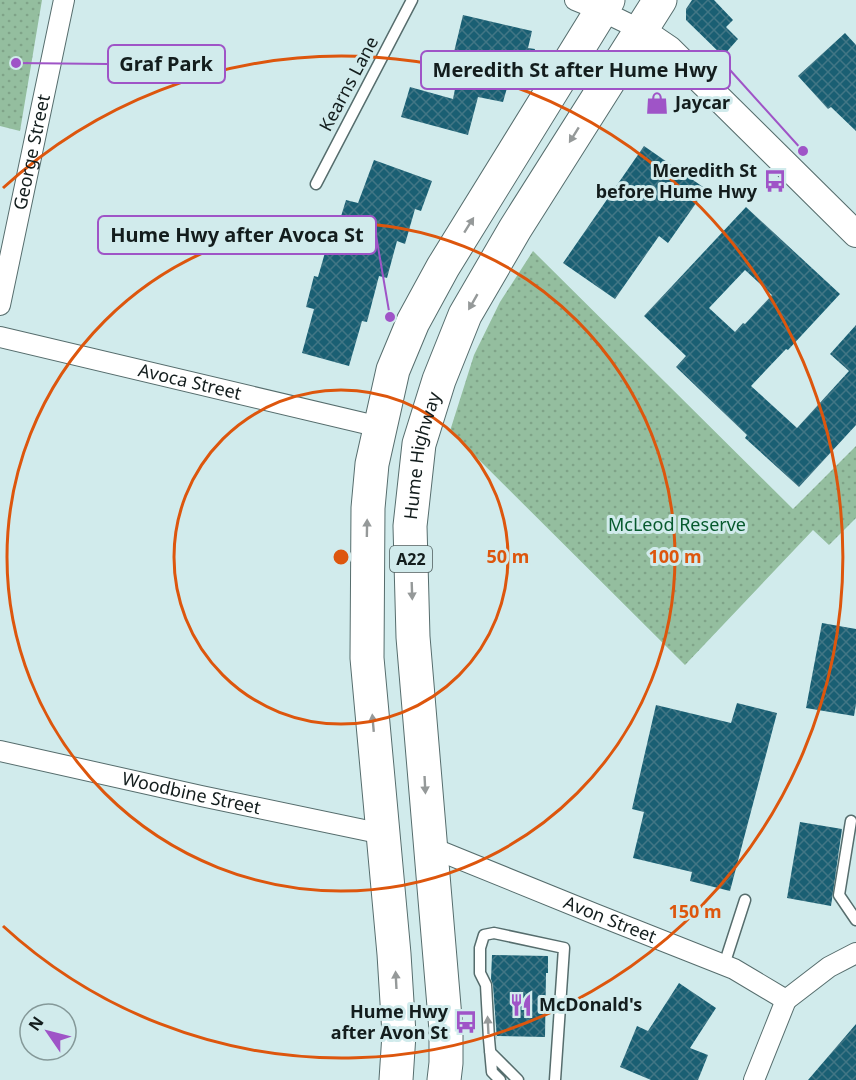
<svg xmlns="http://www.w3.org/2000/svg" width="856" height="1080" font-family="'Noto Sans',sans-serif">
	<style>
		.park { fill: url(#park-dots) }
		.building { fill: url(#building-cross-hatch); fill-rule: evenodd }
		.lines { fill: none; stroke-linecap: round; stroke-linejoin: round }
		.service-casing { stroke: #566d6d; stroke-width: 13 }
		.minor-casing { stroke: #566d6d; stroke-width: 22 }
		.tertiary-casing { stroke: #566d6d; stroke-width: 28 }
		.trunk-casing { stroke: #566d6d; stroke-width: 35 }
		.service { stroke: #fff; stroke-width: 10 }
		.minor { stroke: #fff; stroke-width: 20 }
		.tertiary { stroke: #fff; stroke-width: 26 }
		.trunk { stroke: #fff; stroke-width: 33 }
		.oneway { fill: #959999 }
		.ring { fill: none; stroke: #dd560d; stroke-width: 3 }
		.labels { text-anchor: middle; stroke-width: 6; stroke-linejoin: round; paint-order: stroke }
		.shield { fill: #d1ebec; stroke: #4c5b5b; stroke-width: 1.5 }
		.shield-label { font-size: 16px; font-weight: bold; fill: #131d1d }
		.street-label { font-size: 18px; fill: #131d1d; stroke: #d1ebec }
		.poi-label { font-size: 18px; font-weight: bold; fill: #131d1d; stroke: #d1ebec; text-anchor: start }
		.park-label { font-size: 18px; fill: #075a2e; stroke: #d1ebec }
		.centre { fill: #dd560d; stroke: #d1ebec; stroke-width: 3 }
		.ring-label { font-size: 18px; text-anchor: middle; font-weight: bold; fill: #dd560d; stroke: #d1ebec; stroke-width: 6; stroke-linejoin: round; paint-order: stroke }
		.leader { fill: none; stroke: #9f54c7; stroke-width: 2 }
		.callout-dot { fill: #9f54c7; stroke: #d1ebec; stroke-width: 2 }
		.callout { fill: #d1ebec; stroke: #9f54c7; stroke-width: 2 }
		.callout-label { font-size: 20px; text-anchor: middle; font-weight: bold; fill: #131d1d }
	</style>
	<defs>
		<pattern id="park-dots" width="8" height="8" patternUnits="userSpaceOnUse" patternTransform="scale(1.5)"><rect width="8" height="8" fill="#94be9f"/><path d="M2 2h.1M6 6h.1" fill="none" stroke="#7fa388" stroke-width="1.8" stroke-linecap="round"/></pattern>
		<pattern id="building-cross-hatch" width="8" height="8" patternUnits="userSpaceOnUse" patternTransform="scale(1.5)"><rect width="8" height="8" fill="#1a5f73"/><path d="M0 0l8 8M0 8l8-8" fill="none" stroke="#427685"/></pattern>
	</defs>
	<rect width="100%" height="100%" fill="#d1ebec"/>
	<path class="park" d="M0,0H42L20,131L0,126Z
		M533,251L793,509L856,446V518L829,545L813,530L685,665L450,431L474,355L500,302Z"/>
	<path class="building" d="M692,0H714L733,20L726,27L738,39L723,56L686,20V9Z
		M463,15L532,31L528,48L535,49L530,70L516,89L507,88L503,102L478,97L468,135L401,117L410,87L453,99L462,54L454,52Z
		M845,33L856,45V131L831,107L828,109L798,76Z
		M644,146L706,189L668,243L659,236L615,299L563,263Z
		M374,160L432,181L421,211L415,209L405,244L397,241L387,278L379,276L367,322L362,321L349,366L302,353L314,309L306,307L314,276L318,277L330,235L335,236L346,200L358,203Z
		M746,207L840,294L788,350L786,349L751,386L797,428L849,371L830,354L856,325V425L799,487L745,438L747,435L676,367L686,356L644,316ZM745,270L772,295L745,324L743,323L735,332L709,308Z
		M822,623L856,629V704L854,716L806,708Z
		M737,703L777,713L730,891L690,881L692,872L633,858L644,812L632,809L656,705L731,723Z
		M800,822L842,829L831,906L787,898Z
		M492,955L548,956V973H546L545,1037L497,1036V1040L493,985L491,979Z
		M679,983L716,1008L690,1048L708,1055L698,1080H651L620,1067L637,1026L648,1031Z
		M856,1024V1080H808Z"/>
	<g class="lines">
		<g class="service-casing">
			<path id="service" d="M316,184L412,0
				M851,821L839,895L856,920
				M724,965L745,900
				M490,1052L518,1080
				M500,1080L492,1072L489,1039L486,985L480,973V948L484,935L494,933L564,948L555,1080"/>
		</g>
		<g class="minor-casing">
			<g id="minor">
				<path d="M575,0L602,11L641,30"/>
				<path id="s1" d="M0,305L64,0"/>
				<path id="s2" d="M0,337L380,427"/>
				<path id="s3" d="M0,751L201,796L383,834"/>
				<path id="s4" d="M430,847L595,914L734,969L786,1000"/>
				<path d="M786,1000L829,967L856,953"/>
				<path d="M754,1080L786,1000"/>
			</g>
		</g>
		<g class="tertiary-casing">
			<path id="tertiary" d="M641,30L669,49L856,234"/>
		</g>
		<g class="trunk-casing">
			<g id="trunk">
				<path d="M396,1080L399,1034L394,954L367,658L368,508L372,464L393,370L413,322L443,267L608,0"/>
				<path id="s5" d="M444,1080L446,1063V1030L413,637L410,526L419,444L439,380L465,315L515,229L660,0"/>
			</g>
		</g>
		<use href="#service" class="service"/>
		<use href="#minor" class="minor"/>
		<use href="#tertiary" class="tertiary"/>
		<use href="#trunk" class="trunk"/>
	</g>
	<defs><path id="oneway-solid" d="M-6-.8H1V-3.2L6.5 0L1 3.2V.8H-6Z" transform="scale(1.5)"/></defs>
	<g class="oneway">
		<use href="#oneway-solid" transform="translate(574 135) rotate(122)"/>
		<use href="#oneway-solid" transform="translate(469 225) rotate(-58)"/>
		<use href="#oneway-solid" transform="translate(473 302) rotate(120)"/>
		<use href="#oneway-solid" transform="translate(367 528) rotate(-89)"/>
		<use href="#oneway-solid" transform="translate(412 591) rotate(88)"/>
		<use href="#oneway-solid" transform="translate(373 723) rotate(-95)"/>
		<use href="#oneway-solid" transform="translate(425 785) rotate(87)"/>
		<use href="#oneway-solid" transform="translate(396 980) rotate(-93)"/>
		<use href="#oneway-solid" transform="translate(488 1025) rotate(-93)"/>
	</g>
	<g class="ring">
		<circle cx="341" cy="557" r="167"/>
		<circle cx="341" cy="557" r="334"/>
		<path d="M3 188A501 501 0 1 1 3 926"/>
	</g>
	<defs>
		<g id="shop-bare" transform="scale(1.8)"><path d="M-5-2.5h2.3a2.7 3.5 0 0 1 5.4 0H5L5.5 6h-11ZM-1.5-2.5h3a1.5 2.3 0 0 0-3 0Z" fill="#9f54c7" stroke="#d1ebec" stroke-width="2.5" paint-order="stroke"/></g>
		<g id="bus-bare" transform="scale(1.8)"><path d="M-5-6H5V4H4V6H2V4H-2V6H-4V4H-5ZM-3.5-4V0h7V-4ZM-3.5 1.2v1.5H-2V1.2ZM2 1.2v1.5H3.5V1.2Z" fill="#9f54c7" stroke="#d1ebec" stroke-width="2.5" paint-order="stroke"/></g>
		<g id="restaurant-bare" transform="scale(1.8)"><path d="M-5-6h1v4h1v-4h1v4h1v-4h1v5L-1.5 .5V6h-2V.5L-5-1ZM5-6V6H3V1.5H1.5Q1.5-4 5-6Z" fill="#9f54c7" stroke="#d1ebec" stroke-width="2.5" paint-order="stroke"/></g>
	</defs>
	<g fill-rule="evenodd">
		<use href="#shop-bare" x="657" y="103"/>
		<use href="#bus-bare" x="775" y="181"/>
		<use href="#restaurant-bare" x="521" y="1005"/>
		<use href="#bus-bare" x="466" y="1022"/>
	</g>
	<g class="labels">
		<rect class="shield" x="390" y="546" width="42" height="26" rx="4.5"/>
		<g class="shield-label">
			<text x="411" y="565">A22</text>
		</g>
		<g class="street-label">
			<text transform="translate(349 84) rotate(-62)" y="6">Kearns Lane</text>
			<text dy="6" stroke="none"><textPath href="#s1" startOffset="156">George Street</textPath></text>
			<text dy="6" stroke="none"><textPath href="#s2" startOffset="195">Avoca Street</textPath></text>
			<text dy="6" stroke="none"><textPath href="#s5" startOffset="627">Hume Highway</textPath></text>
			<text dy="6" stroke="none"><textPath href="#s3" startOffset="196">Woodbine Street</textPath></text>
			<text dy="6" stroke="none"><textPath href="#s4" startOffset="194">Avon Street</textPath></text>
		</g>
		<g class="poi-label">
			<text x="675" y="109">Jaycar</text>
			<text x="757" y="177" text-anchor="end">Meredith St<tspan x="757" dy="21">before Hume Hwy</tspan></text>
			<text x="539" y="1011">McDonald's</text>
			<text x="448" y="1018" text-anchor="end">Hume Hwy<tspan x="448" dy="21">after Avon St</tspan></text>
		</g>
		<g class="park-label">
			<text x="677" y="531">McLeod Reserve</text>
		</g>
	</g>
	<circle cx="341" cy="557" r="9" class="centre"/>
	<g class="ring-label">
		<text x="508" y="563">50 m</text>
		<text x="675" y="563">100 m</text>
		<text x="695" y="918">150 m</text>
	</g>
	<path class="leader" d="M16 63L108 64M803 151L730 70M390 317L376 235"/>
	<g class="callout-dot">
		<circle cx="16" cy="63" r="6"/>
		<circle cx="803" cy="151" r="6"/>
		<circle cx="390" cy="317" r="6"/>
	</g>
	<g class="callout">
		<rect x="108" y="45" width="117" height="38" rx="6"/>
		<rect x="421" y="51" width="309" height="38" rx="6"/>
		<rect x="98" y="216" width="278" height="38" rx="6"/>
	</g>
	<g class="callout-label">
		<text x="166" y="71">Graf Park</text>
		<text x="575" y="77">Meredith St after Hume Hwy</text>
		<text x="237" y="242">Hume Hwy after Avoca St</text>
	</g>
	<g transform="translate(48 1032) rotate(305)"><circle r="28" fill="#d1ebec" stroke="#859999" stroke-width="1.5"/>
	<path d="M0-4.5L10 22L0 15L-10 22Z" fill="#9f54c7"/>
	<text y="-9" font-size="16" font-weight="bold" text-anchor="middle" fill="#131d1d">N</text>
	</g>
</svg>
